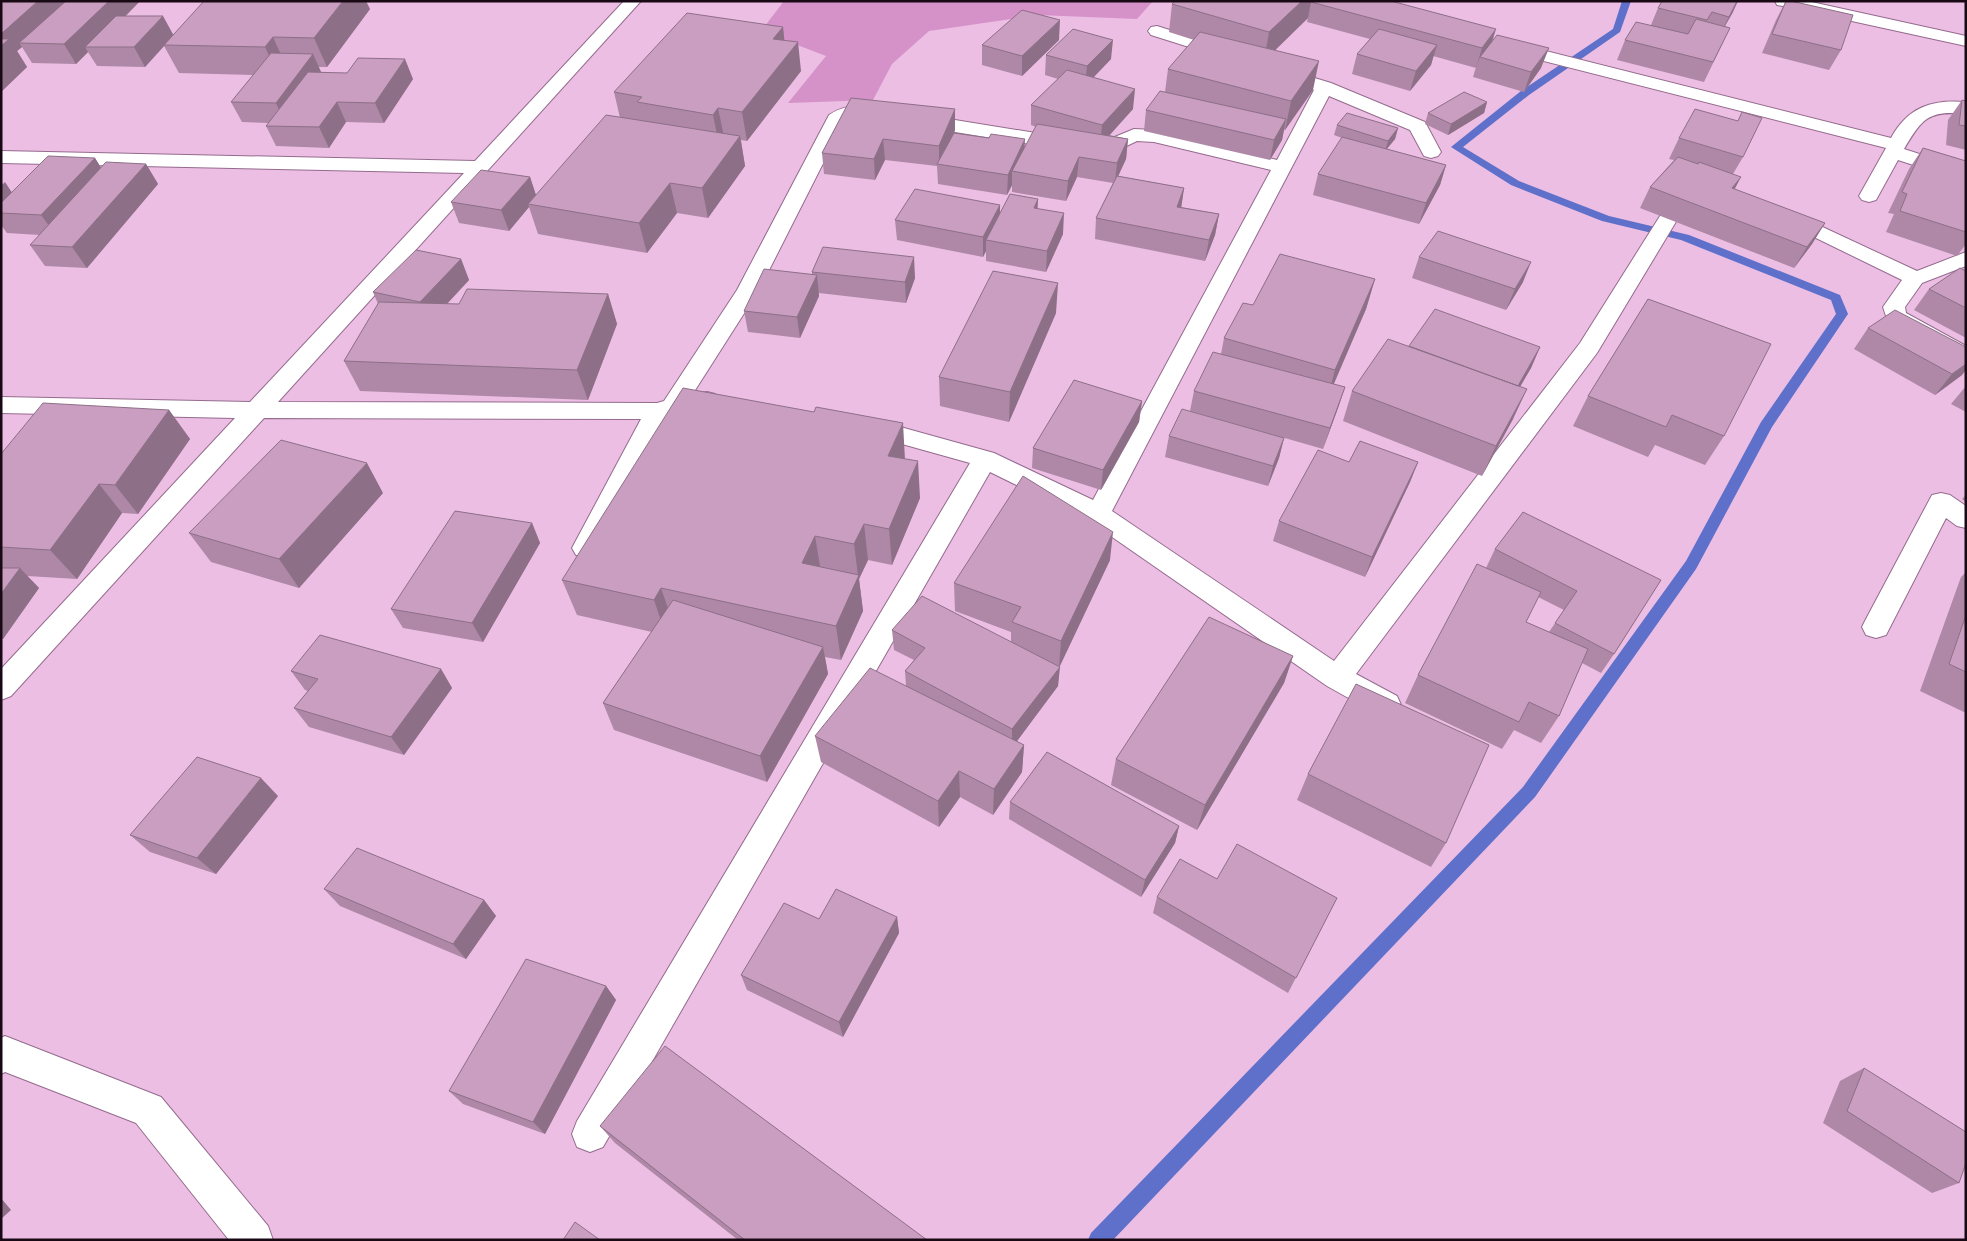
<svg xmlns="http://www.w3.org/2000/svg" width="1967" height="1241" font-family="'Varela Round',sans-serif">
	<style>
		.green { fill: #d592c9 }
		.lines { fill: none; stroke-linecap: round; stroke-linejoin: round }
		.stream { fill: #5e70ca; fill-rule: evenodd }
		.minor-casing { stroke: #946b8d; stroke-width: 2 }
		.minor { fill: #fff; fill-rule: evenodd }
		.wall { fill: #ae88a6; fill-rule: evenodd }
		.shaded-wall { fill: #8d6f87 }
		.building { fill: #ca9ec1; stroke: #8d6f87 }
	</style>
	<rect width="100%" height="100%" fill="#ecbee3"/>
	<path class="green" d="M784,1H1153L1137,19L1038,15L929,31L892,64L873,100L788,103L826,56L761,31Z"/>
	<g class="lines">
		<path class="stream" d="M1622,1H1631L1620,32L1529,95L1463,147L1519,181L1609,216L1689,235L1840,295L1848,314L1772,427L1696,569L1535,797L1113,1240H1088L1091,1233L1523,787L1686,561L1761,422L1836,314L1831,300L1681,240L1602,221L1511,185L1451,147L1521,91L1613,29Z"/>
		<g class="minor-casing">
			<path id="minor" d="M624,1H641L278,402L657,403L664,401L737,290L829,115C847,103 864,104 885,109L887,113L885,117C870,121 857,113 844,122L759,290L692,395L707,392L715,394L719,400L715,406L666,417L594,555L585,558L576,555L572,548L641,419L264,418L11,696L1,700V669L235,418L1,413V397L250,402L464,173L1,163V151L475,161Z
				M1775,1H1807L1966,36V46L1783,6L1777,5Z
				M1157,26L1233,50L1236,54L1233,58L1227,59L1151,35L1148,31L1151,27Z
				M1510,42L1891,138C1908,107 1932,99 1966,102V114C1928,110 1922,119 1904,149L1966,169V182L1898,160L1876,200L1869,202L1862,200L1859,196L1886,148L1504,51L1501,47L1504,43Z
				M1308,76L1331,83L1425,122L1441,152L1438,156L1431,158L1424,156L1410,130L1329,96L1112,511L1334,661L1580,343L1660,216L1667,214L1674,216L1677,220L1597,353L1356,674L1397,696L1401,705L1397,714L1387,717L1377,714L1327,686L1089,521L990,472L603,1147L590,1152L577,1147L572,1134L577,1121L970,463L859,432L856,426L859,420L868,418L994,453L1093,500L1271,170L1154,142L1137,141L1116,151L1091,154L918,126L911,124L909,120L911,116L918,114L1091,142L1105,141L1134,129L1154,130L1277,160L1314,90L1302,85L1299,81L1302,77Z
				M1786,210L1917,271L1966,252V266L1922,283L1905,307L1906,313L1966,346V363L1958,361L1888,322L1883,307L1902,280L1779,220L1776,216L1779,212Z
				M1941,493L1950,495L1966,506V528L1957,526L1946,518L1886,635L1876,638L1866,635L1862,627L1866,619L1932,495Z
				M5,1036L161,1097L268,1226L273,1240H229L136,1123L5,1072L1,1074V1038Z"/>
		</g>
		<use href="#minor" class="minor"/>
	</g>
	<path class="wall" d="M1,1H140L126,16L173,35L370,9L327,67H318L321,72L413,79L384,123L346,122L329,148L276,146L266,126L269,123L242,122L231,102L253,75L179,73L164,46L145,67L97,66L88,52L76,64L32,63L22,47L17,51L27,67L1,92Z
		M1391,1L1492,41L1541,68L1524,92L1473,77L1476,67V68L1433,56L1431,65L1410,91L1352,74L1357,54L1370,39L1307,22L1308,18L1275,50L1313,90L1285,130H1284L1282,140L1270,160L1144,131L1146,110L1165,92L1168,69L1194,40L1169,32L1172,4Z
		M1786,1L1841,50L1829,70L1762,53L1776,20Z
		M1658,8L1733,12L1725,26L1730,28L1704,82L1617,60L1625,40L1651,25Z
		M783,27L784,40L801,71L747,141L741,140L745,166L708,218L677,213L647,253L538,234L529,207L509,231L459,223L451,202L530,177L536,196L620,118L614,92Z
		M1059,40L1022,76L982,65V45Z
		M1046,55L1111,59L1094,77L1133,109L1109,135L1128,139L1126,159L1118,176L1184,188L1181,207L1219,214L1215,235L1205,261L1095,239L1096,218L1113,183L1077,177L1066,201L1012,192V185L1007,195L938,184L937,166L885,160L875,180L824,174L822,153L851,98L955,130L954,133L1025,148L1036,127L1031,125V105L1058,79L1045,75Z
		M1962,100L1966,101V150L1946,145L1948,120Z
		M1487,102L1484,113L1448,135L1425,124L1428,113Z
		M1337,125L1398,128L1395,139L1387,149L1446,165L1440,185L1419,224L1313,195L1318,174L1342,138L1334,135Z
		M1679,138L1743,157L1733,174L1734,189L1825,223L1812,244L1794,268L1640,208L1650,187L1674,160L1669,159Z
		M1923,148L1966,161V244L1957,256L1886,232L1894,214L1888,213L1909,169Z
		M95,158L101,168L146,164L158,184L87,268L45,266L30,245L40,235L7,233L1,225V182L12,193Z
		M1038,199L1037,209L1063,234L1046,272L986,261V251L983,257L897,240L895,220L1000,205V213Z
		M1419,257L1523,282L1506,310L1412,278Z
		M461,259L469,280L447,304H459L608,294L617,324L588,400L360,391L344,361L378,304L373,292Z
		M1966,271V338L1914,310L1929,289Z
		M812,272L915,278L906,303L819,293V296L800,338L748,332L744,311L812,274Z
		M1375,279L1366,309L1333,384L1345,387L1338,408L1323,449L1190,411L1194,391L1221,354L1224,338L1253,305Z
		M1648,299L1724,436L1705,465L1655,445L1648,457L1573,426L1588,396Z
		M1056,313L1009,422L940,406L939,377Z
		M1868,328L1962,375L1935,395L1854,349Z
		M1409,346L1540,347L1531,368L1520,387L1513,419L1482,476L1343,421L1352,391Z
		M1966,386V412L1951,404Z
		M1142,401L1139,422L1101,490L1032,468L1033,448Z
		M169,410L190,439L138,514L122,513L77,579L27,576L39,588L3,639H1V454Z
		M1169,436L1284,438L1279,458L1268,486L1165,457Z
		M905,459L920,498L892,565L868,560L859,579L863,611L841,660L825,657L828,674L767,782L614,730L603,703L652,632L577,615L562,580Z
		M1418,462L1410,482L1365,577L1273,541L1279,521Z
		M383,493L299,588L211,562L189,533Z
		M1966,495V502L1962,499Z
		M532,523L540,543L483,642L403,628L391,609Z
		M1495,549L1661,580L1614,654L1601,673L1582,663L1559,716L1541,743L1514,730L1502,749L1405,703L1418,675L1486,568ZM1538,597L1564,610L1549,632L1526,622Z
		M1110,560L1059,667L1058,686L1016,742L1024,745L1022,772L993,815L960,797L939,827L821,762L815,736L906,686L905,671L914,660L894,650L892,630L1011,642V632L955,611L954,583Z
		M1966,572V713L1920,691L1961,577Z
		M1293,656L1284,683L1197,830L1111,785L1116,759Z
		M441,669L452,688L404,755L309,727L294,708L308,691L305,690L291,671Z
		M1308,774L1446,843L1431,867L1297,800Z
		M278,796L216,874L150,852L130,835Z
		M1010,802L1179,826L1175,843L1141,897L1009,819Z
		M1217,879L1337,898L1288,993L1153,913L1157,897Z
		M324,889L484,900L496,916L466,959L340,906Z
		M897,917L899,933L843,1037L747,990L741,975L819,919Z
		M606,986L616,1000L545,1134L463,1104L449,1091Z
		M1864,1068L1959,1183L1932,1193L1823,1123L1840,1081Z
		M600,1126L927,1240H738L615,1143Z"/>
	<path class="shaded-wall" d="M38,1H72L19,43L22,47L17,51L27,67L1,92V34Z
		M109,1H140L94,47H85L88,52L76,64L64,44Z
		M343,1H366L370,9L327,67L314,38Z
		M1302,1H1315L1311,2L1308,18L1264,61L1269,32Z
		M1737,1H1738L1733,12L1719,36Z
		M163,16L174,36L164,45V46L145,67L134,47Z
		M1060,20L1059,40L1022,76V56Z
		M783,27L786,56L773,39Z
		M1496,29L1490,49L1480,57L1476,68L1482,48Z
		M273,37L286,66L278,75L265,47Z
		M1113,40L1111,59L1085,86L1087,66Z
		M798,42L801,71L747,141L742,112Z
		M1437,45L1431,65L1410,91L1416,71Z
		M1549,48L1541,68L1524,92L1531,72Z
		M313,54L322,74L285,123L276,103Z
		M405,59L413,79L384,123L375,103Z
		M1319,61L1313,90L1285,130L1291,101Z
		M1135,89L1133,109L1100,146L1102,125Z
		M337,102L346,122L329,148L319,127Z
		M1487,102L1484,113L1448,135L1451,124Z
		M718,108L724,137L719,144L713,115Z
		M955,109V130L940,164H939V146Z
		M1286,119L1282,140L1270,160L1274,140Z
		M1398,128L1395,139L1385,151L1388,141Z
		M740,136L745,166L708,218L702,188Z
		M883,139L885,160L875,180L874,159Z
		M1025,139L1024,159L1012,171V185L1007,195L1008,175Z
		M1128,139L1126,159L1115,183L1117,163Z
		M1079,157L1077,177L1066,201L1068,181Z
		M95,158L108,179L56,235L41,215Z
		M146,164L158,184L87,268L72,247Z
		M1446,165L1440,185L1419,224L1426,203Z
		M530,177L537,198L528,204L529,207L509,231L501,210Z
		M1741,177L1730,198L1732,188Z
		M5,182L19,203L1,213V186Z
		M670,183L677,213L647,253L639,223Z
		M1184,188L1181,209L1177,207Z
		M1038,199L1037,220L1034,208Z
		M1000,205V226L986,240V251L983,257V237Z
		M1064,213L1063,234L1046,272L1047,251Z
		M1219,214L1215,235L1205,261L1209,240Z
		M1825,223L1812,244L1794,268L1807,247Z
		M914,257L915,278L906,303L905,282Z
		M461,259L469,280L429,323L420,302Z
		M1531,262L1523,282L1506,310L1515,289Z
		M817,275L819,296L800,338L797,317Z
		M1375,279L1366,309L1327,400L1335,370Z
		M1058,283L1056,313L1009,422L1010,392Z
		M608,294L617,324L588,400L577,370Z
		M1540,347L1531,368L1505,412L1514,392Z
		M1966,364V370L1962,375L1935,395L1952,374Z
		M1345,387L1338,408L1323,449L1330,428Z
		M1527,389L1513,419L1482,476L1496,446Z
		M1142,401L1139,422L1101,490L1103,470Z
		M169,410L190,439L138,514L115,485Z
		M903,423L905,460L888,456Z
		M1284,438L1279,458L1268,486L1273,466Z
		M918,461L920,498L892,565L889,529Z
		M1418,462L1410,482L1365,577L1372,557Z
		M367,463L383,493L299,588L279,559Z
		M99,484L122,513L77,579L50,550Z
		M532,523L540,543L483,642L472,623Z
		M864,524L868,560L859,579L863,611L841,660L836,626L858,576L854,544Z
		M1113,532L1110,560L1059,668L1061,641Z
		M815,536L821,572L802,563Z
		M20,568L39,588L3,639L1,637V594Z
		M661,588L673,623L666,635L654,600Z
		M823,647L828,674L767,782L760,756Z
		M1293,656L1284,683L1197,830L1205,805Z
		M1060,667L1058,686L1012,748V729Z
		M441,669L452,688L404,755L391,737Z
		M1024,745L1022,772L993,815L994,789Z
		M959,771L960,797L939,827L938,801Z
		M261,778L278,796L216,874L197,858Z
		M1179,826L1175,843L1141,897L1145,880Z
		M484,900L496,916L466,959L453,944Z
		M897,917L899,933L843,1037L839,1022Z
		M606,986L616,1000L545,1134L533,1122Z
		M1,1198L11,1210L1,1219Z"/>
	<path class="building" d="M1,1H38L1,34Z
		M66,1H109L64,44L19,43Z
		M204,1H343L314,38L273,37L265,47L164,45Z
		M1175,1H1302L1269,32L1172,4Z
		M1312,1H1391L1496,29L1482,48L1311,2Z
		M1662,1H1737L1729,17L1712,12L1707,20L1658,8Z
		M1786,1H1791L1853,15L1841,50L1772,34Z
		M1022,10L1060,20L1022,56L982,45Z
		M687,13L783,27L773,39L798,42L742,112L718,108L713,115L637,102L642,97L614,92Z
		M116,16H163L134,47H85Z
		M1696,19L1730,28L1713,62L1625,40L1636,22L1688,34Z
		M1073,29L1113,40L1087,66L1046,55Z
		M1379,29L1437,45L1416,71L1357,54Z
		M1200,32L1319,61L1291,101L1168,69Z
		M1497,35L1549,48L1531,72L1480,57Z
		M1,39H9L1,46Z
		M271,53L313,54L276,103L231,102Z
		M358,58L405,59L375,103L337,102L319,127L266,126L308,72L347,73Z
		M1067,70L1135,89L1102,125L1031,105Z
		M1160,91L1286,119L1274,140L1146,110Z
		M1464,92L1487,102L1451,124L1428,113Z
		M851,98L955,109L939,146L883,139L874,159L822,153Z
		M1962,100L1966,101V126L1959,125Z
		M1695,109L1738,121L1742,112L1762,118L1743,157L1679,138Z
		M1347,113L1398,128L1388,141L1337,125Z
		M606,115L740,136L702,188L670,183L639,223L528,204Z
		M1037,124L1128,139L1117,163L1079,157L1068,181L1012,171Z
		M954,133L989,138L991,134L1025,139L1008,175L937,164Z
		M1342,137L1446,165L1426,203L1318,174Z
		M1923,148L1966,161V232L1900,211L1907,194L1902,192Z
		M48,156L95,158L41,215L1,213V203Z
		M1678,157L1698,164L1699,162L1741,177L1732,188L1825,223L1807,247L1650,187Z
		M106,162L146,164L72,247L30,245Z
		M481,170L530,177L501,210L451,202Z
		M1117,176L1184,188L1177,207L1219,214L1209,240L1096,218Z
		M915,189L1000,205L983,237L895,220Z
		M1010,194L1038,199L1034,208L1064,213L1047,251L986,240Z
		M1438,231L1531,262L1515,289L1419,257Z
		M823,247L914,257L905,282L812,272Z
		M416,250L461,259L420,302L373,292Z
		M1280,254L1375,279L1335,370L1224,338L1243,303L1253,305Z
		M1960,268L1966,271V308L1929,289Z
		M764,269L817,275L797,317L744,311Z
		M993,271L1058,283L1010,392L939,377Z
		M467,289L608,294L577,370L344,361L379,302L459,304Z
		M1648,299L1771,344L1724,436L1672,415L1666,427L1588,396Z
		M1435,309L1540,347L1518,386L1409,346Z
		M1895,310L1966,347V364L1952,374L1868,328Z
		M1388,339L1527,389L1496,446L1352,391Z
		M1213,352L1345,387L1330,428L1194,391Z
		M1074,380L1142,401L1103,470L1033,448Z
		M683,388L814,412L816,407L903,423L888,456L918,461L889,529L864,524L854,544L815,536L802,563L859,575L836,626L661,588L654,600L562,580Z
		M43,403L169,410L115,485L99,484L50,550L1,547V454Z
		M1182,409L1284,438L1273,466L1169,436Z
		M281,440L367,463L279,559L189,533Z
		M1360,441L1418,462L1372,557L1279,521L1318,450L1349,462Z
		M1023,476L1113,532L1061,641L1012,622L1021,607L954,583Z
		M455,511L532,523L472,623L391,609Z
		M1523,512L1661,580L1614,654L1555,623L1577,591L1495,549Z
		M1477,564L1541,592L1526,622L1588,649L1559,716L1529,702L1519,722L1418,675Z
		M1,568H20L1,594Z
		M922,596L1060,667L1012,729L905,671L925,648L892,630Z
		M673,600L823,647L760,756L603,703Z
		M1966,615V672L1949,664Z
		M1209,617L1293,656L1205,805L1116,759Z
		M320,635L441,669L391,737L294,708L318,679L291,671Z
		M870,668L1024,745L994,789L959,771L938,801L815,736Z
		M1356,684L1489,745L1446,843L1308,774Z
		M1047,752L1179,826L1145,880L1010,802Z
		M197,757L261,778L197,858L130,835Z
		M1237,844L1337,898L1296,978L1157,897L1180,859L1217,879Z
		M357,848L484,900L453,944L324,889Z
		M836,889L897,917L839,1022L741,975L784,903L819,919Z
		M526,959L606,986L533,1122L449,1091Z
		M665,1046L927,1240H745L600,1126Z
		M1864,1068L1966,1132V1163L1959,1183L1847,1111Z
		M575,1222L600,1240H563Z"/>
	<rect width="1967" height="1241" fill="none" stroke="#180915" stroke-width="5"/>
</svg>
